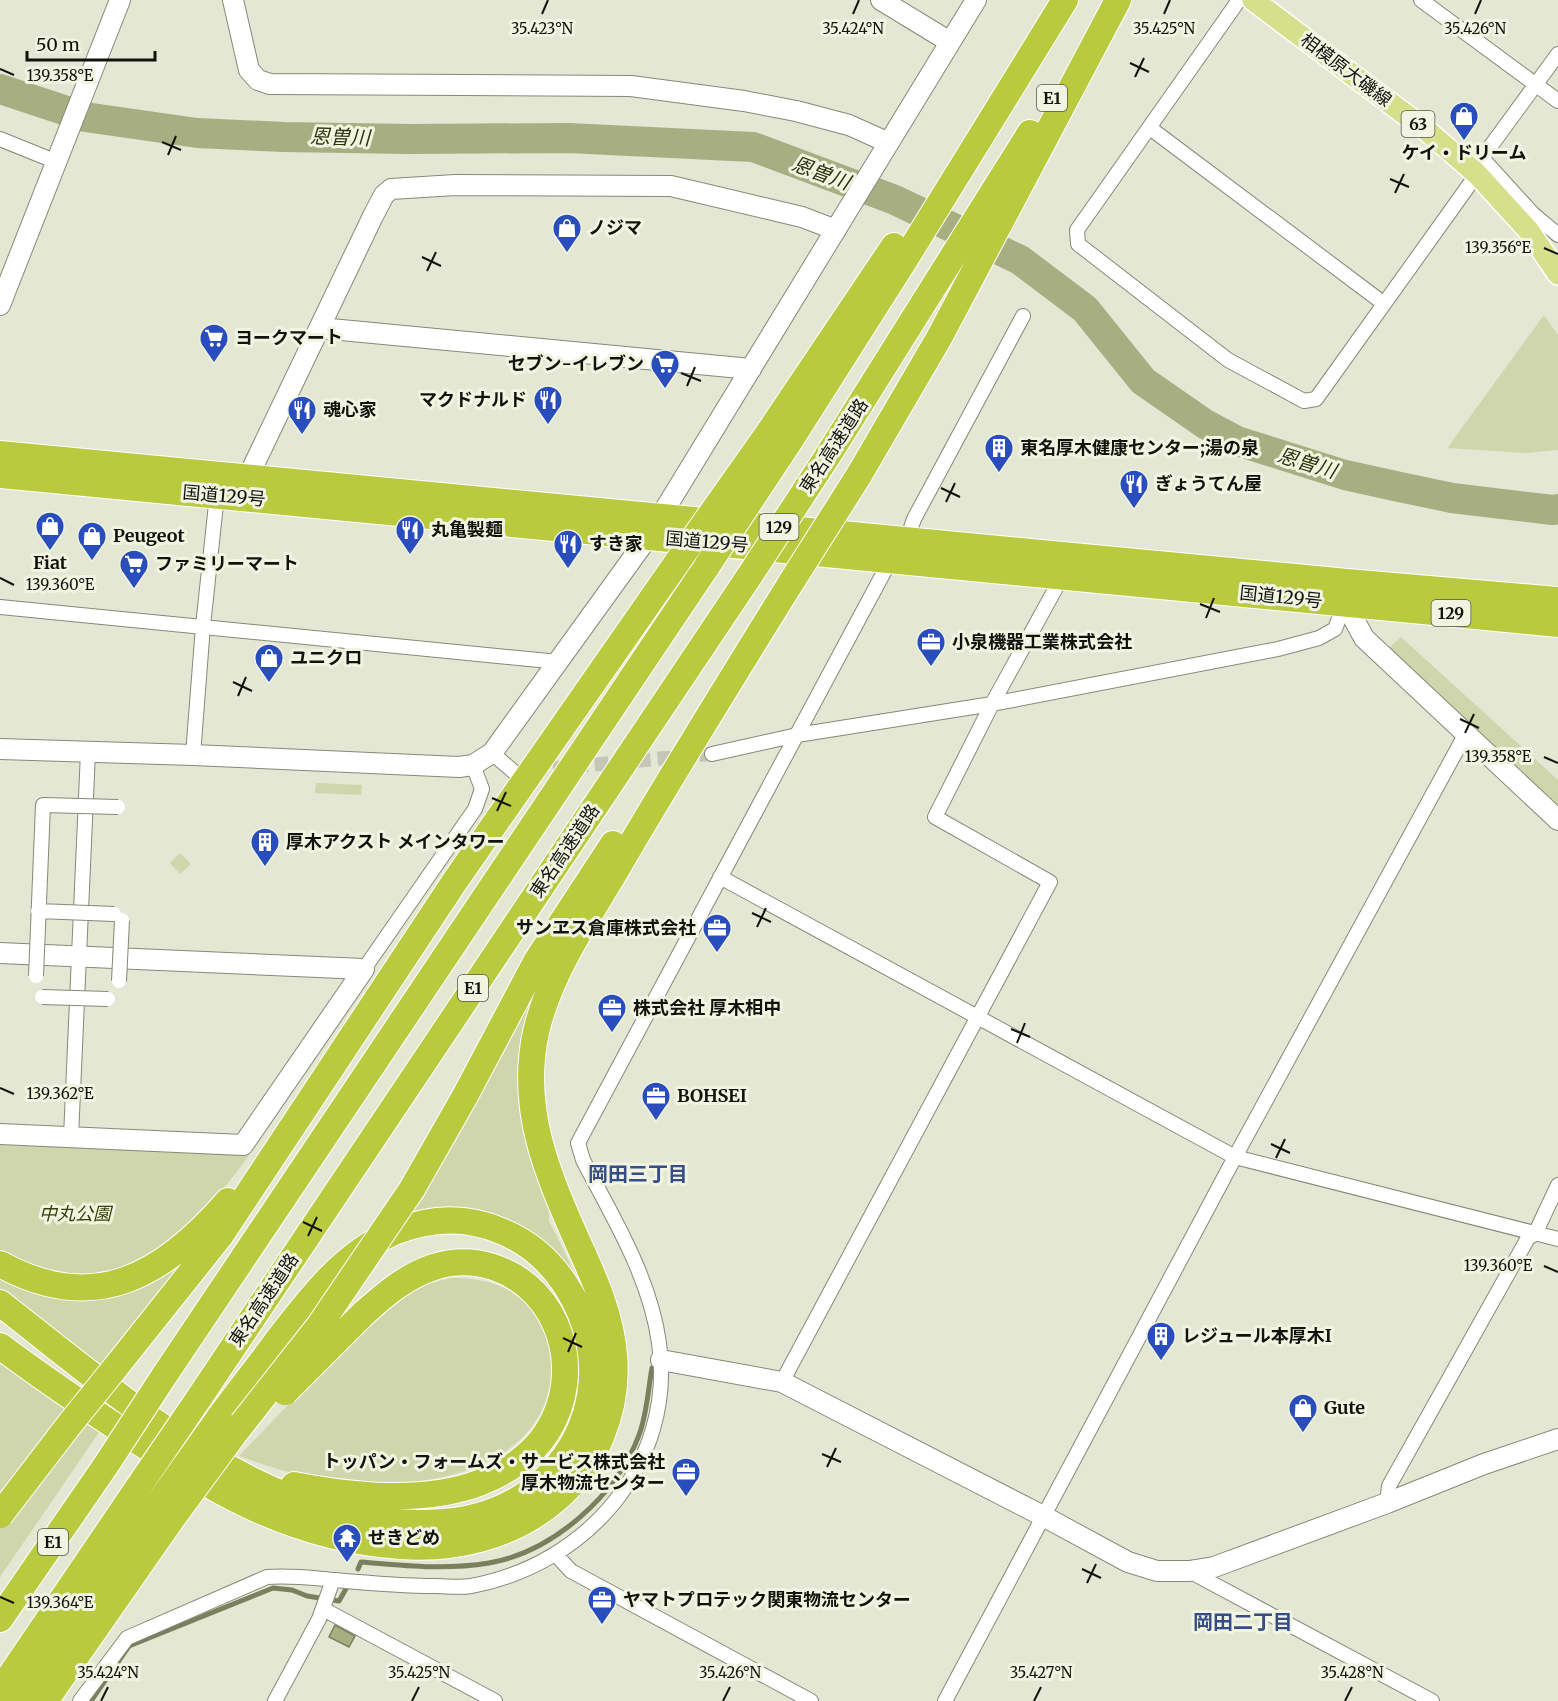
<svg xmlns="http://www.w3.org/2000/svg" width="1558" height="1701" font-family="Merriweather,'Noto Sans JP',serif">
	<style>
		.green { fill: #cfd6ab }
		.water { fill: #a7ae81; stroke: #7a805e; stroke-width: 1.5 }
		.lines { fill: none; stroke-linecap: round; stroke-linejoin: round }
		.stream { stroke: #7a805e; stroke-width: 5 }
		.river { stroke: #a7ae81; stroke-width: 30 }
		.street-tunnel { stroke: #c4c7b5; stroke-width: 14; stroke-dasharray: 14 7; stroke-linecap: butt }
		.street-casing { stroke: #868977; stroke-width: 16 }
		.secondary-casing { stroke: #868977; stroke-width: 22 }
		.primary-casing { stroke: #fff; stroke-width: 24 }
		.highway-casing { stroke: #fff; stroke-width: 28 }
		.street { stroke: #fff; stroke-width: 14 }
		.secondary { stroke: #fff; stroke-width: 20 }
		.primary { stroke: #d6df8c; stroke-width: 21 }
		.highway { stroke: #baca3f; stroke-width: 26 }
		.street-bridge-casing { stroke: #868977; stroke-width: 16; stroke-linecap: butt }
		.highway-bridge-casing { stroke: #fff; stroke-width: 28; stroke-linecap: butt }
		.street-bridge { stroke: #fff; stroke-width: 14 }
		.highway-bridge { stroke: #baca3f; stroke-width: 26 }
		.ticks { fill: none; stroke: #12130d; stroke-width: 2 }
		.labels { text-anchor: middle; stroke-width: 6; stroke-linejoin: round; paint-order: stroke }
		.shield { fill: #f0f4e0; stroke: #55564c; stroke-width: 1.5 }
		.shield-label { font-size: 16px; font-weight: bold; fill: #12130d }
		.street-label { font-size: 18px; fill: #12130d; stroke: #f0f4e0 }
		.poi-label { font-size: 18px; font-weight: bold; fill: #12130d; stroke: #f0f4e0; text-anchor: start }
		.park-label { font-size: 18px; font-style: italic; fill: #393f06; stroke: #f0f4e0 }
		.water-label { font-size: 20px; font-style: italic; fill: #2e320d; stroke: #f0f4e0 }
		.neighbourhood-label { font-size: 20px; font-weight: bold; fill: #354c86; stroke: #f0f4e0 }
		.ticks-label { font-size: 15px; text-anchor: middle; fill: #12130d; stroke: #f0f4e0; stroke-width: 6; stroke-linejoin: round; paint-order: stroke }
	</style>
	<rect width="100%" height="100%" fill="#e3e7d3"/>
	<path class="green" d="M1544,315L1558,335V450L1525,453L1449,448L1448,447Z
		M1401,637L1558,780V811L1388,649Z
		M316,783L362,785L361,795L315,793Z
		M180,853L191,864L180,874L170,863Z
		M545,973L533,1008L549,1201V1221L569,1261L576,1280C551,1241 510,1215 464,1209C457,1208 448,1206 441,1207C429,1208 416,1214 405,1217L436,1166Z
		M0,1145L250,1154C208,1212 145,1285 66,1280C47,1279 16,1261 0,1251Z
		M182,1263L102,1369L0,1289V1273C19,1280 37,1290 56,1296C102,1311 146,1289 182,1263Z
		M451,1278C469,1278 487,1280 504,1288C555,1312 565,1382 533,1425C486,1488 379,1490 309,1477C285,1472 262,1464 239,1456C266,1428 292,1401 319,1373C357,1334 394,1289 451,1278Z
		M0,1355L102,1428L0,1577Z"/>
	<path class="water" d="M335,1625L355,1636L349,1647L329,1637Z"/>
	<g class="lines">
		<path class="stream" d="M358,1569L361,1562C404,1566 446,1570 489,1563C553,1552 617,1495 639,1435C647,1414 648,1390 652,1368
			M91,1701L129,1646L273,1588L292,1590L307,1596L339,1601L347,1587"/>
		<path class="river" d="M0,89L85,117L197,133L284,137L410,139L568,138L753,147L895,200L1020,260L1085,309L1143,381L1205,424L1237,441L1345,475L1395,486L1452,498L1553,510L1558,509"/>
		<path class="street-tunnel" d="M532,770L712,754"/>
		<g class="street-casing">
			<path id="street" d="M1239,0L1077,230L1078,244L1228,360L1304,401L1316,399L1477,174L1482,158L1558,54
				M1421,0L1558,101
				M1150,128L1383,303
				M0,139L57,162
				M1482,158L1533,214L1558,235
				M907,539L914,519L1023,316
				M0,607L559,662
				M492,753L514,772
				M712,754L797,735L992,704L1278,649L1319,638L1335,629L1345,603
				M193,755L203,626L217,495
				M720,877L1235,1157L1558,1239
				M364,969L475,809L482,789L473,765
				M71,1137L88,752
				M782,1382L1050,882L935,817L992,704L1063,575
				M1387,1503L1389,1486L1528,1238L1535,1234L1558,1185
				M556,1555L571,1571L811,1701
				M1189,1571L1432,1701
				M323,1609L495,1701
				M80,1701L127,1638L267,1577C290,1575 312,1578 335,1580C368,1583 401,1586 434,1586C446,1586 459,1588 471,1586C586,1565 676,1464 659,1343C650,1277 613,1218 583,1160L578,1143L891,559
				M275,1701L319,1619L333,1580
				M945,1701L1235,1157L1465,735"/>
		</g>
		<g class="secondary-casing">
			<path id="secondary" d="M233,0L249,70L258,80L270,84L631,86L744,101L796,111L849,125L889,143
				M881,0L950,42
				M0,305L120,0
				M320,328L751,369
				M248,477L373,216L384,195L391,189L455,185L671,186L802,217L836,230
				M1346,594L1345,603L1364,638L1558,820
				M0,749L193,755L459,767L473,765L492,753L648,537L976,0
				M0,953L364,969
				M0,1134L243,1145L364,969
				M661,1360L782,1382L1043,1516L1128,1562L1157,1571H1189L1214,1567L1387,1503L1484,1464L1558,1439"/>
		</g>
		<g class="primary-casing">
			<path id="primary" d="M1253,0L1426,130L1477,174L1529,231L1558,274"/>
		</g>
		<g class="highway-casing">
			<path id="highway" d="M769,432L894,246
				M791,439L904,261L1065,0
				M0,454L1347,582L1558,600
				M827,457L1030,133
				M0,475L1558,624
				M859,475L939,338L1118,0
				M412,1189L465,1096L537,960L613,844
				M0,1264C94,1316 163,1276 228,1201
				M0,1303C90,1373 187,1458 295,1499C348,1519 410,1529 466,1519C563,1500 618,1403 580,1312C564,1275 538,1246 501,1231C466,1216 429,1218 394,1232C343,1254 310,1298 277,1341C258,1367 238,1392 219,1418
				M0,1346C44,1379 90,1410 136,1440C220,1495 297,1539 400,1546C455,1550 511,1537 554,1501C596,1466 619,1410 614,1355C611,1316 595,1280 579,1245C548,1175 519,1110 536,1032C549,976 583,925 612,877C670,777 731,679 792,581
				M115,1368L220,1236L455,881L678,561
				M164,1376L707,566
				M197,1401L750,575
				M294,1485C352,1496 422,1504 479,1483C505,1473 532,1456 547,1432C585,1373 561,1289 493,1267C474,1261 453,1261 434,1267C406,1276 384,1295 363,1314
				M0,1619L106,1465
				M0,1691L139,1486
				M18,1701L161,1500
				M45,1701L171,1520"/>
		</g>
		<use href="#street" class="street"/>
		<use href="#secondary" class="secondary"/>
		<use href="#primary" class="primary"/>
		<use href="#highway" class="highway"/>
		<g class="street-bridge-casing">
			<path id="street-bridge" d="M38,911L114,914
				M36,976L43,805L118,807
				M119,981L122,920
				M42,997L108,999"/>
		</g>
		<g class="highway-bridge-casing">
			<path id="highway-bridge" d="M678,561L769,432
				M707,566L791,439
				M750,575L827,457
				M792,581L859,475
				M285,1392L363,1314
				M106,1465L164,1376
				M139,1486L197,1401
				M161,1500L219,1418
				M0,1515L69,1425L115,1368
				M171,1520L234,1434L319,1326L412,1189"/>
		</g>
		<use href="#street-bridge" class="street-bridge"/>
		<use href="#highway-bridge" class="highway-bridge"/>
	</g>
	<path class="ticks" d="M542,14L548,0M853,14L859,0M1164,14L1170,0M1475,14L1481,0M1130,63L1149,72M0,69L14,75M1135,77L1144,58M162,142L181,150M168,155L176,136M1390,179L1409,187M1395,193L1404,174M1544,248L1558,254M422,257L441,266M427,271L436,252M681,373L701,381M687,386L695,367M941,488L960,497M946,502L955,483M0,578L14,585M1200,604L1220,612M1206,618L1214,598M233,682L252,691M238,696L246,677M1460,719L1479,728M1465,733L1474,714M1544,757L1558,763M492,798L511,806M497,811L506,792M752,913L771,922M757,927L766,908M1011,1029L1030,1037M1017,1043L1025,1023M0,1088L14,1094M1271,1144L1290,1153M1276,1158L1285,1139M303,1222L322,1231M308,1236L317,1217M1544,1266L1558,1272M563,1338L582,1347M568,1352L576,1333M822,1454L841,1462M827,1467L836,1448M1082,1569L1101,1578M1087,1583L1096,1564M0,1597L14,1603M101,1701L108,1687M412,1701L419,1687M723,1701L730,1687M1034,1701L1041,1687M1345,1701L1352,1687"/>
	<defs>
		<g id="shop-pin" transform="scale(1.5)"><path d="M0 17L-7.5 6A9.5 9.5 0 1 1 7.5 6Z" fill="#294dbd" stroke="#f0f4e0"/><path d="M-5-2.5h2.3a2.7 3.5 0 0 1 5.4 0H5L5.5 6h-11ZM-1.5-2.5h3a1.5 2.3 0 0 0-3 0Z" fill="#fff"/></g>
		<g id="supermarket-pin" transform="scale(1.5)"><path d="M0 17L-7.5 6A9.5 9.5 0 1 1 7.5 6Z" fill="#294dbd" stroke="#f0f4e0"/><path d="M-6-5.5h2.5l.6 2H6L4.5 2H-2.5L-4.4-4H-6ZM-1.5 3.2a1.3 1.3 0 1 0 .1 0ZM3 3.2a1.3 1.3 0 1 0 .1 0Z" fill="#fff"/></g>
		<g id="restaurant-pin" transform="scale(1.5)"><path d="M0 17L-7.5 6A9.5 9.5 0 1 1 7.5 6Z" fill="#294dbd" stroke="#f0f4e0"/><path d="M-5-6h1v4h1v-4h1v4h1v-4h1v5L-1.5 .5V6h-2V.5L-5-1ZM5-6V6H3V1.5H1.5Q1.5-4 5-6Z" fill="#fff"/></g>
		<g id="building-pin" transform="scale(1.5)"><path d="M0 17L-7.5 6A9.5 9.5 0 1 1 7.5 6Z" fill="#294dbd" stroke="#f0f4e0"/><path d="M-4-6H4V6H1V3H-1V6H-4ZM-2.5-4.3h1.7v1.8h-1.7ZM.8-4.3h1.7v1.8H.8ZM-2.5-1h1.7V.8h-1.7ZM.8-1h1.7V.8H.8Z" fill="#fff"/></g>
		<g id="office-pin" transform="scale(1.5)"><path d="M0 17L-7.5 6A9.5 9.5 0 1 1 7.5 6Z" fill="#294dbd" stroke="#f0f4e0"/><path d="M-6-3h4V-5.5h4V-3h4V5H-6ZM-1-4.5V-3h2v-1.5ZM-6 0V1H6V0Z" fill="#fff"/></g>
		<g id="temple-pin" transform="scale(1.5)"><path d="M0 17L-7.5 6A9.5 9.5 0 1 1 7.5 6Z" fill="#294dbd" stroke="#f0f4e0"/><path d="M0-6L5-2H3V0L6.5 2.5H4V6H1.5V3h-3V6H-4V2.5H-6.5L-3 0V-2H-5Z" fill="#fff"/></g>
	</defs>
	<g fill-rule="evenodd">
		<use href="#shop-pin" x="1464" y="116"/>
		<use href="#shop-pin" x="567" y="228"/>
		<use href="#supermarket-pin" x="214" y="338"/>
		<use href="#supermarket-pin" x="665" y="364"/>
		<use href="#restaurant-pin" x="548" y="400"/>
		<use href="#restaurant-pin" x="302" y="410"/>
		<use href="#building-pin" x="999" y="448"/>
		<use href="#restaurant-pin" x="1134" y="484"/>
		<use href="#shop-pin" x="50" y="526"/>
		<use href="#restaurant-pin" x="410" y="530"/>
		<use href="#shop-pin" x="92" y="536"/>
		<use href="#restaurant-pin" x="568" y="544"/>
		<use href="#supermarket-pin" x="134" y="564"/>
		<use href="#office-pin" x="931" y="642"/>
		<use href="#shop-pin" x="269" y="658"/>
		<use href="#building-pin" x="265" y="842"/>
		<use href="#office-pin" x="717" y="928"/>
		<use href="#office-pin" x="612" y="1008"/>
		<use href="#office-pin" x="656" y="1096"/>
		<use href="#building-pin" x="1161" y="1336"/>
		<use href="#shop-pin" x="1303" y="1408"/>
		<use href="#office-pin" x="686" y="1472"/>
		<use href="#temple-pin" x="347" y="1538"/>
		<use href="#office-pin" x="602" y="1600"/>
	</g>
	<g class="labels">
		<g class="shield">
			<rect x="1037" y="85" width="30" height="26" rx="4.5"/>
			<rect x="1401.5" y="111" width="33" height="26" rx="4.5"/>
			<rect x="759.5" y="514" width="39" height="26" rx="4.5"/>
			<rect x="1431.5" y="600" width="39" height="26" rx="4.5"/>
			<rect x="458" y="975" width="30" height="26" rx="4.5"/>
			<rect x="38" y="1529" width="30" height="26" rx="4.5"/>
		</g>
		<g class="shield-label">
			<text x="1052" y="104">E1</text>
			<text x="1418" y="130">63</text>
			<text x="779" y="533">129</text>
			<text x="1451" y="619">129</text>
			<text x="473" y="994">E1</text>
			<text x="53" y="1548">E1</text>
		</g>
		<g class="street-label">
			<text transform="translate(1346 70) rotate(37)" y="6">相模原大磯線</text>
			<text transform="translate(834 446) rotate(-57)" y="6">東名高速道路</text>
			<text transform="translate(224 496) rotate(5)" y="6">国道129号</text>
			<text transform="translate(707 542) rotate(5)" y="6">国道129号</text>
			<text transform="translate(1281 597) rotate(6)" y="6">国道129号</text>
			<text transform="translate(565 851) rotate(-56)" y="6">東名高速道路</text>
			<text transform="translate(264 1300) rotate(-56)" y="6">東名高速道路</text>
		</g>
		<g class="poi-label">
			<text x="1464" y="159" text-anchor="middle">ケイ・ドリーム</text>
			<text x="588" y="234">ノジマ</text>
			<text x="235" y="344">ヨークマート</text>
			<text x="644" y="370" text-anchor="end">セブン-イレブン</text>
			<text x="527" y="406" text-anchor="end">マクドナルド</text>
			<text x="323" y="416">魂心家</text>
			<text x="1020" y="454">東名厚木健康センター;湯の泉</text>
			<text x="1155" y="490">ぎょうてん屋</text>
			<text x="431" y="536">丸亀製麺</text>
			<text x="113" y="542">Peugeot</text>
			<text x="589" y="550">すき家</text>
			<text x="50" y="569" text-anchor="middle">Fiat</text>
			<text x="155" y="570">ファミリーマート</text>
			<text x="952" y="648">小泉機器工業株式会社</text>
			<text x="290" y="664">ユニクロ</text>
			<text x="286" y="848">厚木アクスト メインタワー</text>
			<text x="696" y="934" text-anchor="end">サンヱス倉庫株式会社</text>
			<text x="633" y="1014">株式会社 厚木相中</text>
			<text x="677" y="1102">BOHSEI</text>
			<text x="1182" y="1342">レジュール本厚木I</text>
			<text x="1324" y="1414">Gute</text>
			<text x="665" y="1468" text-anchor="end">トッパン・フォームズ・サービス株式会社<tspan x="665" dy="21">厚木物流センター</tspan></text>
			<text x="368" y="1544">せきどめ</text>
			<text x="623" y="1606">ヤマトプロテック関東物流センター</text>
		</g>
		<g class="park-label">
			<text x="75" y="1220">中丸公園</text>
		</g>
		<g class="water-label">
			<text transform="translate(340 137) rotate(2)" y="7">恩曽川</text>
			<text transform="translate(821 173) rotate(20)" y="7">恩曽川</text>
			<text transform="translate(1307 463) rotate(17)" y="7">恩曽川</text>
		</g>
		<g class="neighbourhood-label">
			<text x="638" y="1181">岡田三丁目</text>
			<text x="1243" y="1629">岡田二丁目</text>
		</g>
	</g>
	<g class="ticks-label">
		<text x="542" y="34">35.423°N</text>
		<text x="853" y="34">35.424°N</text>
		<text x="1164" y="34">35.425°N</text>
		<text x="1475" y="34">35.426°N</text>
		<text x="60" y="81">139.358°E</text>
		<text x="1498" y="253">139.356°E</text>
		<text x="60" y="590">139.360°E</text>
		<text x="1498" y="762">139.358°E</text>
		<text x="60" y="1099">139.362°E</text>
		<text x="1498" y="1271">139.360°E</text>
		<text x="60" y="1608">139.364°E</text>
		<text x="108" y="1678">35.424°N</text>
		<text x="419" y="1678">35.425°N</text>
		<text x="730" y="1678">35.426°N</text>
		<text x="1041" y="1678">35.427°N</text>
		<text x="1352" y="1678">35.428°N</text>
	</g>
	<path d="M27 51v9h128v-9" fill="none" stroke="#12130d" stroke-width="3"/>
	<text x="36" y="51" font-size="18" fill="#12130d" stroke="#f0f4e0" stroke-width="4.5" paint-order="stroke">50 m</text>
</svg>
